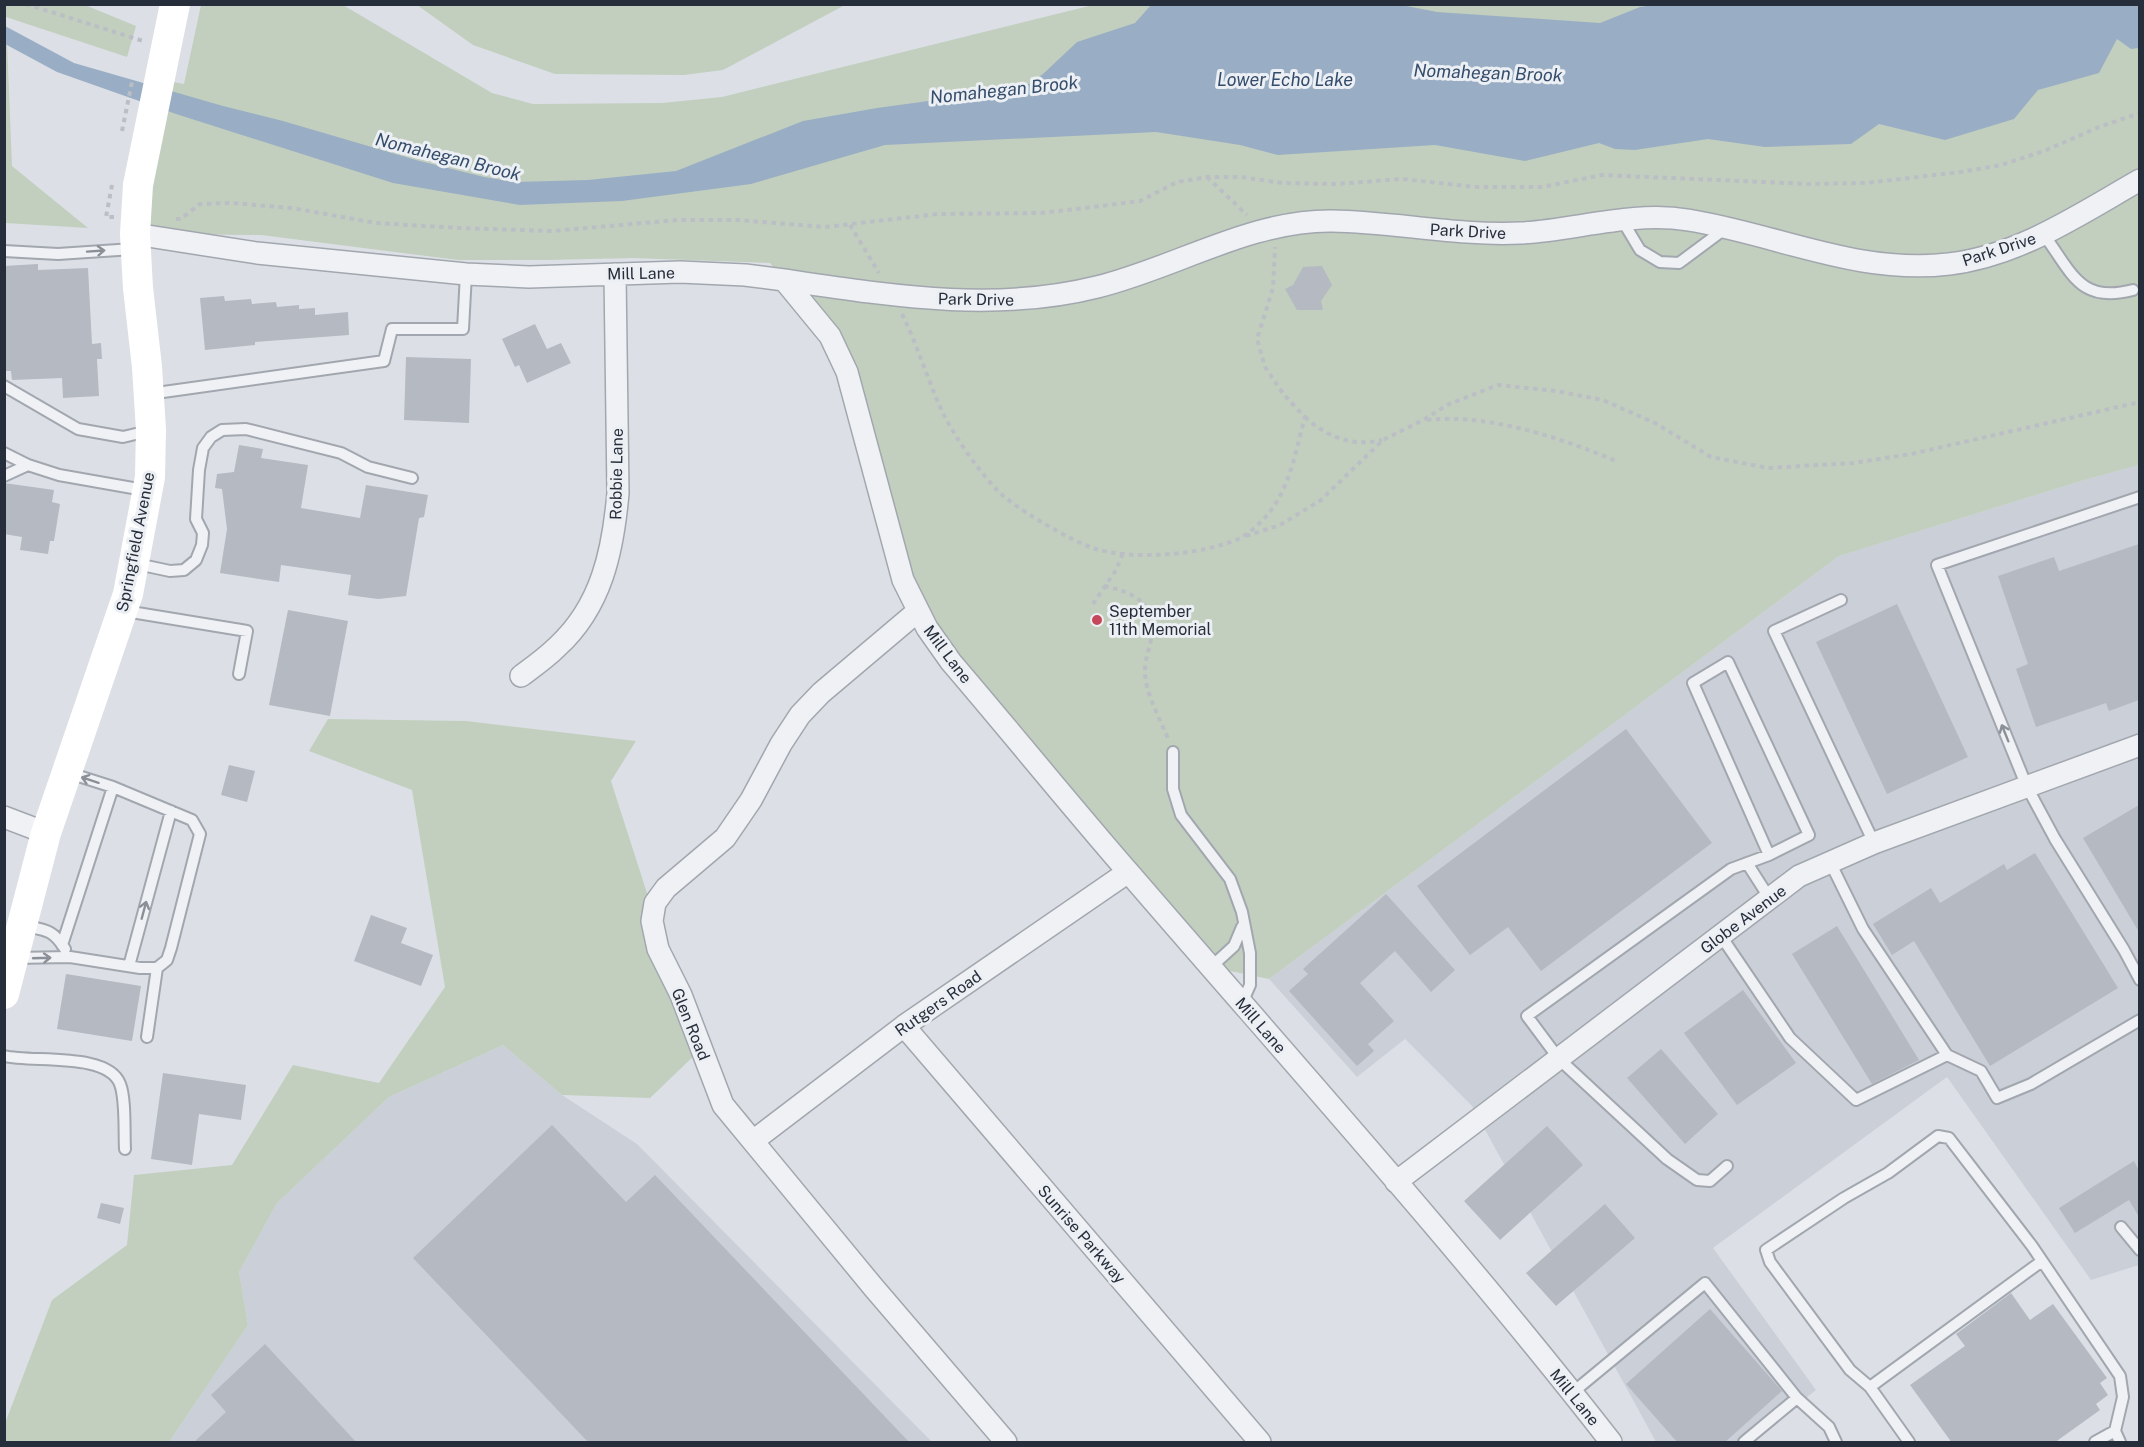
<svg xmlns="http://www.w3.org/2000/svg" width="2144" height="1447" font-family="'Public Sans',sans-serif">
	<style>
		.built { fill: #cbcfd7 }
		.green { fill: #c2cfbe }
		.water { fill: #99aec4 }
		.building { fill: #b4b9c2 }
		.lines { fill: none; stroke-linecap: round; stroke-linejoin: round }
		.lane-casing { stroke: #a2a7af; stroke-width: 14 }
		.street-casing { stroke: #a2a7af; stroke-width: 24 }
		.path { stroke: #bbbec4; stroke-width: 4; stroke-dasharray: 4.5 4.5; stroke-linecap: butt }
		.lane { stroke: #eff1f4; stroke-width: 10 }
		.street { stroke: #eff1f4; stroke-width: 21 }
		.secondary { stroke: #fff; stroke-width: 30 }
		.oneway { stroke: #8b9098 }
		.poi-dot { fill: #c54759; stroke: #eceff3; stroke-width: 2 }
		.labels { text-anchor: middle; stroke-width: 6; stroke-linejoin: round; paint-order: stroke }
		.street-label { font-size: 16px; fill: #272e3b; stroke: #eceff3 }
		.poi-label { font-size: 16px; fill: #272e3b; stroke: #eceff3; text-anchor: start }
		.water-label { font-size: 18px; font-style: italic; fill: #344d6c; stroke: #eceff3 }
	</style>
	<rect width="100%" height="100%" fill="#dce0e6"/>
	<path class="built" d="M2139,465V1265L2091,1280L1947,1077L1713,1248L1816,1390L1750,1442H1656L1472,1106L1405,1039L1357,1077L1269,979L1839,556L2081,481Z
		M503,1045L562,1095L637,1144L932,1442H169L248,1325L239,1272L277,1203L389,1097Z"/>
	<path class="green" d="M4,5H85L136,26L127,57L6,17L12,166L88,228L5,223Z
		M201,5H343L492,93L533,104L662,103L722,97L1093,5H2139V465L2081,481L1839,556L1269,979L1211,967L927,628L847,372L784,280L770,263L633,258L548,260H458L261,235L135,234L159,79L184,84Z
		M417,5H845L723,70L684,75L555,74L473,45Z
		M328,719L466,721L636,741L611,781L698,1052L650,1098L562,1095L503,1045L389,1097L277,1203L239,1272L248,1325L169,1442H5L4,1426L52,1300L127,1245L134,1175L232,1165L293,1065L379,1083L445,987L412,790L309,751Z"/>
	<path class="water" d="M1396,4L1437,12L1600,23L1640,7L1660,4L2140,5L2139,48L2131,49L2117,39L2099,73L2038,90L2014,119L1945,140L1879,124L1851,144L1765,147L1708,139L1635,150L1615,149L1599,143L1525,161L1435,145L1278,155L1240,145L1156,132L885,145L751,184L622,201L520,205L393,183L176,114L57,72L5,44V26L74,63L223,106L283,121L416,160L484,177L515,182L588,180L676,171L803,121L877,108L1023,88L1043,74L1077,42L1135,23L1151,5Z"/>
	<path class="building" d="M38,264V270L88,268L92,344L101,343L102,359H97L99,396L63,398L62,378L12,380L11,371H4V266Z
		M1322,266L1332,285L1321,301L1323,310H1297L1285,289L1293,285L1303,267Z
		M224,296L225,301L251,299L252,304L276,302L277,307L299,305V309L315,308V315L348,312L349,335L255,342V345L205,350L200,298Z
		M535,324L547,349L561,343L571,363L527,383L519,365L515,367L502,339Z
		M406,357L471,359L469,423L404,420Z
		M239,445L263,449L261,458L308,465L301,508L360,518L366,485L428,495L424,517L419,518L406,596L378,599L348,595L351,575L281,565L279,582L220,573L227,529L222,489L215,488L217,474L234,472Z
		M4,483L54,490L52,502L60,504L54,541H50L48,554L20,550L22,537L4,534Z
		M2139,544V700L2109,711L2106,703L2036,727L2016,669L2028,664L1998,576L2054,557L2059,571Z
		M1897,604L1968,757L1887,794L1816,642Z
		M288,610L348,621L330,716L269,705Z
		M1626,729L1712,843L1541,971L1508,927L1470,955L1417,886Z
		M229,765L255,771L247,802L221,795Z
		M2139,805V932L2083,838Z
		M2035,853L2118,988L1990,1066L1914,941L1892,955L1873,924L1931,888L1940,903L2004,864L2007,870Z
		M1386,894L1455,970L1431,992L1395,951L1360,983L1394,1021L1368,1044L1374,1051L1357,1066L1289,991L1308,974L1303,969Z
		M371,915L407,928L401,943L433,955L421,986L354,961Z
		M1837,926L1919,1060L1872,1084L1792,954Z
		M66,974L141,986L132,1041L57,1029Z
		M1743,990L1796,1063L1737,1105L1684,1033Z
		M1661,1049L1718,1114L1685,1144L1627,1078Z
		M163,1073L246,1085L241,1120L199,1114L192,1165L151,1159Z
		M552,1125L626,1202L655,1175L910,1443H589L413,1258Z
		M1547,1126L1583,1165L1500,1240L1464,1201Z
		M2134,1161L2139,1171V1217L2129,1200L2075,1233L2059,1208Z
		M101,1203L124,1208L120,1224L97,1218Z
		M1605,1204L1635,1238L1556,1306L1526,1273Z
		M2011,1293L2030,1320L2053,1304L2107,1378L2100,1383L2108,1395L2096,1404L2100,1410L2054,1443H1952L1910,1385L1965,1346L1956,1334Z
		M1710,1309L1782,1391L1724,1443H1678L1626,1384Z
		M265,1344L357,1443H193L226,1412L211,1395Z"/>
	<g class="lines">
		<g class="lane-casing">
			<path id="lane" d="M1622,220L1640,250L1660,262L1679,263L1726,228
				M2044,235C2072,272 2079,304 2133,290
				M4,251L58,254L133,249
				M4,386L78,429L123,437L148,431
				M149,394L384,361L392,329H463L466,274
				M4,453L28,465L59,475L144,490
				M4,476L28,465
				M2140,497L1937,565L2027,787L2055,839L2124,950L2140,980
				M137,564L170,571L184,570L196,560L202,545L203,533L196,519L199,470L203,448L211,437L222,430L246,429L341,453L368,467L412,478
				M1841,600L1774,631L1874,843
				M125,611L247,631L239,674
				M1728,662L1809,835L1769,855L1693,683Z
				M1173,752V789L1181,815L1230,879L1242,912L1250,953V985L1242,1003
				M1747,863L1770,899
				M24,926C45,930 53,929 65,949
				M1721,936L1790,1038L1856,1100L1947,1055L1863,929L1830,862
				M62,945L113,787
				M14,958L70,957L140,968H157L167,960L171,948L200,834L192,820L113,787L69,773
				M129,966L171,811
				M1211,967L1234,946L1242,927
				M147,1037L157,968
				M1947,1055L1981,1071L1997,1098L2031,1084L2140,1020
				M4,1056C33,1063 108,1052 120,1084C126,1099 124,1132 125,1149
				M1727,1166L1710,1181L1697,1180L1667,1159L1559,1059L1527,1016L1731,869L1769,855
				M2121,1227L2140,1250
				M1870,1387L2042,1261
				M1572,1393L1705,1283L1797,1398L1744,1442
				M1797,1398L1829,1427L1836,1442
				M1909,1442L1870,1387L1850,1370L1770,1262L1766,1250L1844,1198L1888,1173L1938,1136L1949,1138L2032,1246L2120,1376L2123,1397L2115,1431L2120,1442
				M2095,1442L2115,1431"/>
		</g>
		<g class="street-casing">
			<path id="street" d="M135,234L257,253L466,274L529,277L680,272L745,275L784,280L830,336L847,372L903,580L927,628L951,662C1011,732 1069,804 1130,874C1292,1062 1459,1247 1611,1442
				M784,280C888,295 993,313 1097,287C1175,268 1250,220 1332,221C1395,222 1457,236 1521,233C1576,230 1632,211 1688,220C1776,234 1858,275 1949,264C2019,256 2080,214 2140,180
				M918,611L821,693L800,715L781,744L751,800L725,838L666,888L655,903L652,921L658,949L681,995L723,1105L874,1288L1006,1442
				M521,676C533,667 546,658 557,647C602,606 613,550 618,493L615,274
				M4,817L46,833
				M904,1026L1260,1442
				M753,1141L904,1026L1128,872
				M1396,1182L1799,876L1874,843L2140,745"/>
		</g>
		<path class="path" d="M26,4L143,41V43
			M122,131L132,82
			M1207,177L1247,215
			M112,185L106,217H114
			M176,219H181L200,204L231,203L292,208L376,223L459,228L552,231L678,220H737L825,227L938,214L1041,213L1077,209L1140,201L1177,182L1207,177H1241L1282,183L1336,184L1402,179L1474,187H1542L1602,175L1809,184L1865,183L1961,172L2001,165L2044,151L2099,127L2140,113
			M850,225L879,273
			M902,314C916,342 925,372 938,402C950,431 975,466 996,489C1011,506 1071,541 1093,548C1131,561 1204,555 1240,538C1250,533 1261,522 1268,514C1290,488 1296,449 1305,417L1284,395L1265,367L1257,339L1273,288L1275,247
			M1305,417C1327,437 1352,447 1382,440
			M1427,420C1486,413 1562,438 1616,461
			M1246,536L1280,525L1321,500L1383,440L1423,420L1449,404L1498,385L1556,391L1603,400L1655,423L1711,457L1768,468L1853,463L1911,454L2140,402
			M1104,586C1131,592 1153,600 1152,633C1151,645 1145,658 1145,670C1144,691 1161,721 1169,741
			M1093,604L1116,570L1123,553"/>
		<use href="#lane" class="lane"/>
		<use href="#street" class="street"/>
		<path class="secondary" d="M4,994L46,833L128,594L150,477L151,430L147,367L138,288L135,234L138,185L175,4"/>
	</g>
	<defs><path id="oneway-shaft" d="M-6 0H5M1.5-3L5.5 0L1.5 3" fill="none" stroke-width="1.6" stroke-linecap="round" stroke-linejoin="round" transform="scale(1.5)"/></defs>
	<g class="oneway">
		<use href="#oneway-shaft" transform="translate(96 251) rotate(-4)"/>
		<use href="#oneway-shaft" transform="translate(2005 733) rotate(-112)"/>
		<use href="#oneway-shaft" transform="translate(90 780) rotate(-162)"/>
		<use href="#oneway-shaft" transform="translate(144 910) rotate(-75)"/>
		<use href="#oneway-shaft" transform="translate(42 958) rotate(-2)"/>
	</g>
	<circle class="poi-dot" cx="1097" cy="620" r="6"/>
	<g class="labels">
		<g class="street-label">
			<text transform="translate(1468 231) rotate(3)" y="6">Park Drive</text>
			<text transform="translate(1999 249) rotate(-18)" y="6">Park Drive</text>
			<text transform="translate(641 273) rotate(-1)" y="6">Mill Lane</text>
			<text transform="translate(976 299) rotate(1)" y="6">Park Drive</text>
			<text transform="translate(616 474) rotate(-89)" y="6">Robbie Lane</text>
			<text transform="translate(135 542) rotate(-79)" y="6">Springfield Avenue</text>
			<text transform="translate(948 654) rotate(53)" y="6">Mill Lane</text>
			<text transform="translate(1743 919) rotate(-37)" y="6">Globe Avenue</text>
			<text transform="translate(938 1003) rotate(-35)" y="6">Rutgers Road</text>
			<text transform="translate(691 1024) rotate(68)" y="6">Glen Road</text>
			<text transform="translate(1261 1025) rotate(49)" y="6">Mill Lane</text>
			<text transform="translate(1082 1234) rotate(49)" y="6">Sunrise Parkway</text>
			<text transform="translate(1575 1397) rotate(51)" y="6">Mill Lane</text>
		</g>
		<g class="poi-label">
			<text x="1109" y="617">September<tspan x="1109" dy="18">11th Memorial</tspan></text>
		</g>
		<g class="water-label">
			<text transform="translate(1488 73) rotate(2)" y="6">Nomahegan Brook</text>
			<text x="1285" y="86">Lower Echo Lake</text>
			<text transform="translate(1004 90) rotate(-6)" y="6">Nomahegan Brook</text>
			<text transform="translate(448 157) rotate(14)" y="6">Nomahegan Brook</text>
		</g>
	</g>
	<rect width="2144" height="1447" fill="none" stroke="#272e3b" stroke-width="12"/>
</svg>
